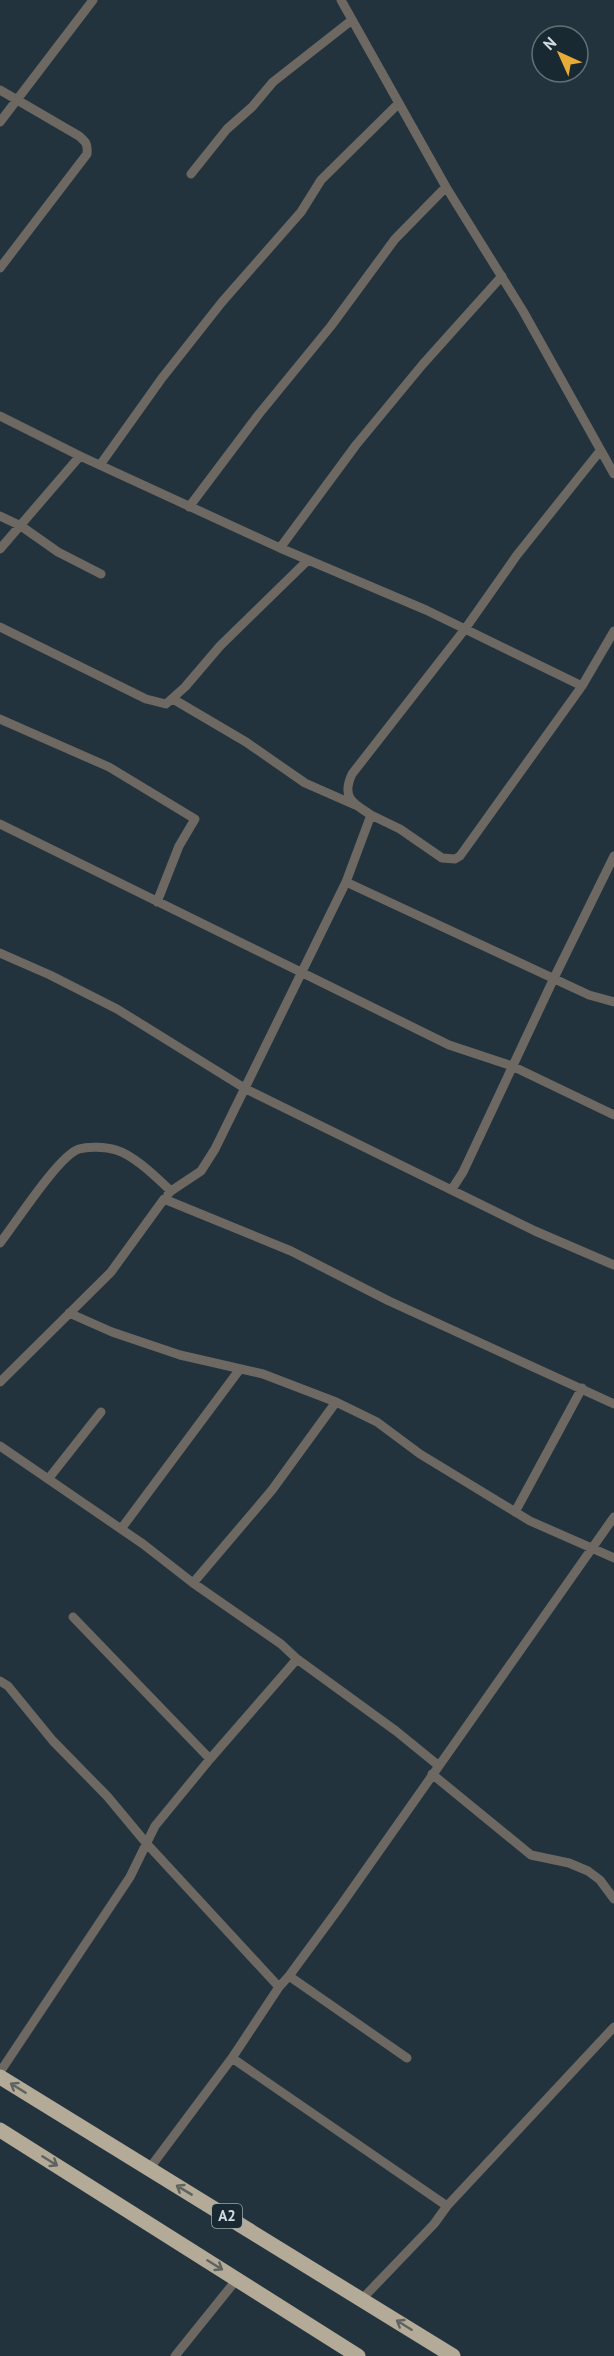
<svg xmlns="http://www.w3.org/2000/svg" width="614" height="2356" font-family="'PT Sans',sans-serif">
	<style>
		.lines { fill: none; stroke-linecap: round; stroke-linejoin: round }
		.minor { stroke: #6d6861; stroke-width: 9 }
		.trunk { stroke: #b4aa98; stroke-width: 15 }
		.oneway { stroke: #5e6360 }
		.labels { text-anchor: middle; stroke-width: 6; stroke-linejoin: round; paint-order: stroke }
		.shield { fill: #182932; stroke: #9aa6ac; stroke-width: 1.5 }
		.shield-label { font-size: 15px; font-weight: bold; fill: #d1dbe1 }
	</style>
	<rect width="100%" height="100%" fill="#22333d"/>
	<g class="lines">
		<path class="minor" d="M341,0L446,187L523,311L614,474
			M0,90L79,136C86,142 88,144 87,154L0,268
			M0,122L93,0
			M191,174L227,129L252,107L273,82L352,20
			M0,416L80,456
			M100,465L162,378L222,302L301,212L321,180L399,103
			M189,507L259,414L331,326L395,239L446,187
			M0,516L21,526L58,552L101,574
			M280,548L356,445L423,364L502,276
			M0,549L80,456L280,548L426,610L465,629L517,555L600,451
			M0,627L146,699L166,704L185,687L220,646L308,560
			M173,699L246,742L305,783L355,805
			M0,719L109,767L195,819L179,846L157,902
			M371,815L400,829L442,858L455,859L460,856L582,686L614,631
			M0,824L449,1045L512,1066L614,1115
			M346,882L589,995L614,1002
			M0,953L50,975L117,1009L246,1089L535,1231L614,1265
			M452,1189L463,1172L554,978L614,856
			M171,1191L201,1171L215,1149L346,882L371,815C353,803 341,798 352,774L465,629L582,686
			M0,1243C15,1224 59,1155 79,1149C89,1146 106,1147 116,1150C134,1155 157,1178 171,1191L168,1194
			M69,1313L112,1332L180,1355L263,1374L336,1402L377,1422L420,1454L530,1521L614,1558
			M0,1382L111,1272L164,1199L291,1251L389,1301L614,1404
			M0,1446L143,1544L193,1583L281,1644L297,1659L210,1759L155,1826L130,1877L0,2072
			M49,1478L101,1412
			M515,1512L582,1388
			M121,1529L240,1369
			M193,1583L272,1490L336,1402
			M73,1617L210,1759
			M297,1659L396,1731L439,1766
			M0,1681L8,1686L53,1741L107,1796L147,1844L279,1987
			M432,1774L531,1855L569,1863L588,1871L600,1880L614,1899
			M289,1976L407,2058
			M232,2058L447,2206L434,2224L362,2299
			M149,2169L232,2058L279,1987L289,1976L339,1908L614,1517
			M447,2206L614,2027
			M175,2356L237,2279"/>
		<path class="trunk" d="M0,2077L453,2356
			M0,2130L358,2356"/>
	</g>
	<defs><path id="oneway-shaft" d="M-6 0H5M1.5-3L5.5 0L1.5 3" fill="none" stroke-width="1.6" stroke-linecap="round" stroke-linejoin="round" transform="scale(1.5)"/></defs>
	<g class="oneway">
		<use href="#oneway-shaft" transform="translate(18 2088) rotate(-148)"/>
		<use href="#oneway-shaft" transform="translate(50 2161) rotate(32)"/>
		<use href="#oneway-shaft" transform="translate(184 2190) rotate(-149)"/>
		<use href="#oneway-shaft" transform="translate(215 2265) rotate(32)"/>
		<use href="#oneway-shaft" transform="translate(404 2325) rotate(-148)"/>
	</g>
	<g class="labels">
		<rect class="shield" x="212" y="2204" width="30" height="24" rx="4.5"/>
		<g class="shield-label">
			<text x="227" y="2221">A2</text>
		</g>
	</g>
	<g transform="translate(560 54) rotate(315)"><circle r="28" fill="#182932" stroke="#627078" stroke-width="1.5"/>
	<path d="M0-4.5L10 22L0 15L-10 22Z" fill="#e7ac37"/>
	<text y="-9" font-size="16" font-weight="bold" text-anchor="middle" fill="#d1dbe1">N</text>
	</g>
</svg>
